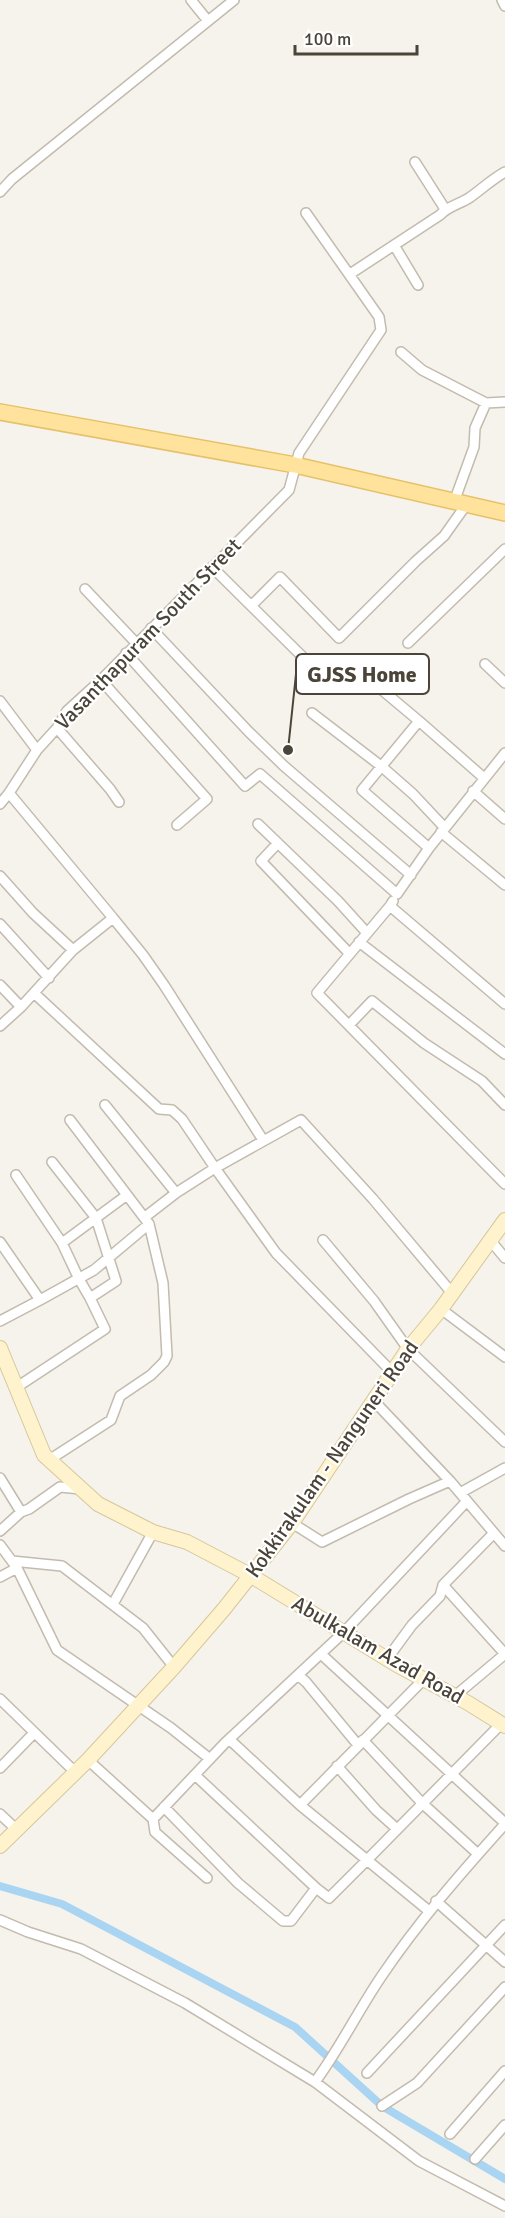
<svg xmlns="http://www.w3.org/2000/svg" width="505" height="2218" font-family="Signika,sans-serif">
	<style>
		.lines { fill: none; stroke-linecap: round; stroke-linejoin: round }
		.canal { stroke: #a9d4f2; stroke-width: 8 }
		.street-casing { stroke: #c2bbae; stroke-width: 12 }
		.secondary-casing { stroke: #d6c79b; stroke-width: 16 }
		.primary-casing { stroke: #e6c16a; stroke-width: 18 }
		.street { stroke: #fff; stroke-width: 9 }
		.secondary { stroke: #fff3cd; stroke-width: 14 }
		.primary { stroke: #ffe39c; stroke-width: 15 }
		.labels { text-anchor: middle; stroke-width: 4.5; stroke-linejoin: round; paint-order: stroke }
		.street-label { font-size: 21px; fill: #4b4439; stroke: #fff }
		.leader { fill: none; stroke: #4b4439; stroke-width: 2 }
		.callout-dot { fill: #4b4439; stroke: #fff; stroke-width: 2 }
		.callout { fill: #fff; stroke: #4b4439; stroke-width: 2 }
		.callout-label { font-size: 22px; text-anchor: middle; font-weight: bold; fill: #4b4439 }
	</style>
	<rect width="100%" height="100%" fill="#f6f3ec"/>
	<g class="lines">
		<path class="canal" d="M0,1886L62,1904L295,2027L382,2106L505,2179"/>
		<g class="street-casing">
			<path id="street" d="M191,0L208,21
				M502,0L505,6
				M415,162L445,209
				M0,192L12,179L234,0
				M394,245L418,285
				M350,274L440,215C448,206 460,204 469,198C482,189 492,179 505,172
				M401,352L422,370L486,403
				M454,502L474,447L475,428L486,403L505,402
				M212,567L328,682L331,683L343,672L357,669L419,721
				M85,589L137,644
				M252,605L280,577L339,638L416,561L444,536L466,505
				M151,628L249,732L284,766L411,875
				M408,643L505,549
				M126,653L245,786L260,774L397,894L429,848L505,753
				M485,664L505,683
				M101,680L207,799L177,825
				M0,701L37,750
				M312,713L381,766L413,794L444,827
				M57,728L110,789L119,802
				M473,791L505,819
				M0,804L9,793L37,750L57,728L67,711L101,680L289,490L299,453L381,330L379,317L306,213
				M258,824L338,901L367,933
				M441,832L505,885
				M278,843L261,861L349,953
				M429,848L362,790L419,721L484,778
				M0,876L33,913L73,950
				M393,901L390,906L505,1004
				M390,906L317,993L505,1184
				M113,918L143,955L164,985L263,1140
				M0,924L49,978
				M359,942L505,1054
				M0,985L21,1007
				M34,993L159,1109L172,1110L182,1119L215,1168L301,1120L373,1199L452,1293
				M349,1025L372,1001L424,1043L482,1081L505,1105
				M0,1026L21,1007L73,950L113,918L9,793
				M105,1105L176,1193L145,1217
				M70,1120L127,1195
				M176,1193L215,1168L276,1253L392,1372
				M323,1240L374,1301L408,1349L505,1442
				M490,1240L505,1258
				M0,1242L40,1300L94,1270L149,1224L127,1195L62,1243L16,1175
				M62,1243L79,1279L90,1298
				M441,1309L505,1357
				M0,1321L40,1300
				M17,1387L105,1329L90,1298L116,1281L96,1218L52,1162
				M374,1401L450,1481L505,1546
				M49,1460L111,1420L120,1396L151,1375L164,1362L167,1356L163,1283L149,1224
				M0,1478L21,1512
				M460,1493L505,1468
				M292,1523L322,1542L409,1499L450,1481
				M0,1531L21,1512L29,1509L60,1487L81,1489
				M494,1533L443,1585L505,1654
				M0,1545L17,1568L57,1650L171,1728L210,1759
				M12,1561L62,1566L143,1628L174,1667
				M0,1577L17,1568
				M113,1604L153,1532
				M321,1654L505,1823
				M387,1659L412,1625L440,1596L443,1585
				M298,1675L306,1682L358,1745L363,1740L422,1803L478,1854
				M455,1696L505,1654
				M0,1699L74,1771
				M229,1739L300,1805L424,1679
				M88,1760L153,1819L225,1743L344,1632L467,1501
				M337,1766L376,1810L397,1829
				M0,1768L34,1733
				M195,1775L316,1888
				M300,1805L367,1860L501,1724
				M164,1807L238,1883L283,1921H291L316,1888L329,1898L367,1860L429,1911
				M0,1814L17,1830
				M153,1819L155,1832L207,1878
				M436,1901L505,1962
				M0,1920L28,1932L81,1949L185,2003L315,2082L419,2161L505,2206
				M367,2073L505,1925
				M315,2082C340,2048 358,2011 381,1977C418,1922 461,1873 505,1824
				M382,2106L417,2083L505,1987
				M450,2134L505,2071
				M475,2159L505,2125"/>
		</g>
		<g class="secondary-casing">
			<path id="secondary" d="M0,1348L44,1455L98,1504L153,1532L187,1542L250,1575L397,1665L468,1703L505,1726
				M0,1846L88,1760L174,1667L224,1609L292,1523L408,1349L441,1309L505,1220"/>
		</g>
		<g class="primary-casing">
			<path id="primary" d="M0,412L295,465L505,513"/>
		</g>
		<use href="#street" class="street"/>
		<use href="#secondary" class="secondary"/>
		<use href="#primary" class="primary"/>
	</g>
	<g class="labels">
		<g class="street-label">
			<text transform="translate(148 634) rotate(-46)" y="7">Vasanthapuram South Street</text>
			<text transform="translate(332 1459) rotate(-55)" y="7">Kokkirakulam - Nanguneri Road</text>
			<text transform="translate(378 1650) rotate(30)" y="7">Abulkalam Azad Road</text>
		</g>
	</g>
	<path class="leader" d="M288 750L296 674"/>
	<circle class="callout-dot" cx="288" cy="750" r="6"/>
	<rect class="callout" x="296" y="654" width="133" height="40" rx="6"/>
	<g class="callout-label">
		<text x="362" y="682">GJSS Home</text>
	</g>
	<path d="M295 45v9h122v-9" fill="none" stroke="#4b4439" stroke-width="3"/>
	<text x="304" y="45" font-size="18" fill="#4b4439" stroke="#ffffff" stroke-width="4.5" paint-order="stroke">100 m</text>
</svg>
